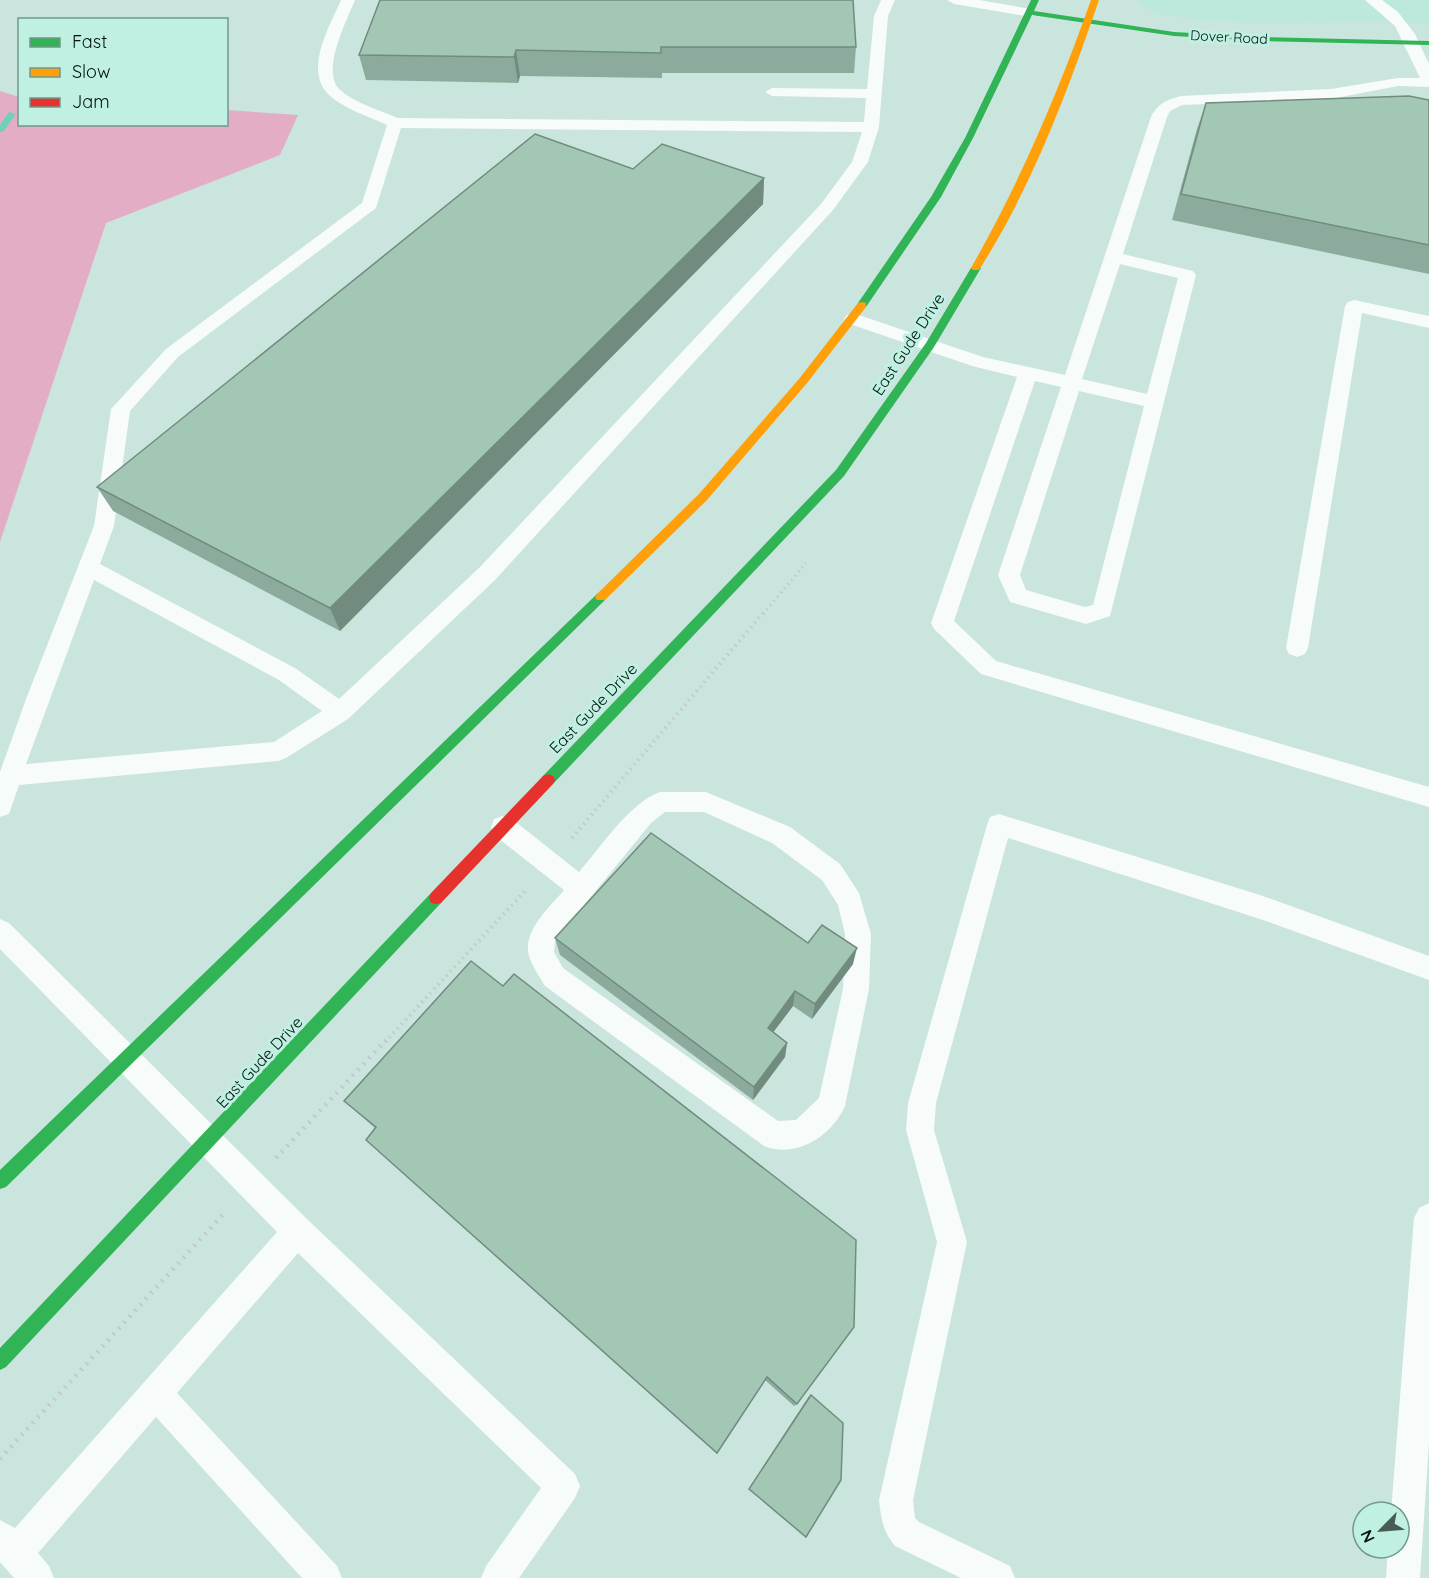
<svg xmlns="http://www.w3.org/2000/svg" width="1429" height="1578" font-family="Quicksand,sans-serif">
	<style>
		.built { fill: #bce9db }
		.forest { fill: #e2adc5 }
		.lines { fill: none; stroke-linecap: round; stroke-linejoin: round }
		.stream { fill: #6dd1bb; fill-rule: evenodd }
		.path-far2 { stroke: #c2cac7; stroke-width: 3; stroke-dasharray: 1.5 4; stroke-linecap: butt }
		.path-far1 { stroke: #c2cac7; stroke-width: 4; stroke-dasharray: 1.5 4.5; stroke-linecap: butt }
		.path { stroke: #c2cac7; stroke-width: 4.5; stroke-dasharray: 2 6; stroke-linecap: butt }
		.lane { fill: #f7fbfa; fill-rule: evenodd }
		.fast { fill: #30b455; fill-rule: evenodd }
		.slow { fill: #ff9f0a; fill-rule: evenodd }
		.jam { fill: #e5322d; fill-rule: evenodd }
		.wall { fill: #8cab9c }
		.shaded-wall { fill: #728b7f }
		.building { fill: #a3c7b5; stroke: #728b7f; stroke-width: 1.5 }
		.labels { text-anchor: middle; stroke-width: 6; stroke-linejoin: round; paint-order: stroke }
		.far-street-label { font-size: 14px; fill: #02130e; stroke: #bff0e2 }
		.street-label { font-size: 16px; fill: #02130e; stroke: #bff0e2 }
	</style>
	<rect width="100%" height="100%" fill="#cae5dd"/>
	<path class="built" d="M1137,0H1429V24L1395,22L1246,23L1200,20L1152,13Z"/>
	<path class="forest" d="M0,91L19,97L20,124H226L227,110L298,115L280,155L106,223L0,542Z"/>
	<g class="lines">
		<path class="stream" d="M9,112L16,114L3,132H0V125Z"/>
		<path class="path-far2" d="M763,614L806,563"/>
		<path class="path-far1" d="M572,838L764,612
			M385,1042L527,889"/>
		<path class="path" d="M276,1158L386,1040
			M0,1459L226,1211"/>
		<path class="lane" d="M341,0H355C347,20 321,70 339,89C354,103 379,110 398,118L864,122L866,98L772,96L765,92L772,88L867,89L874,16L881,0H895L888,16L879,127L868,162L833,210L495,580L348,719L286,758L278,761L19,785L9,814L0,817V772L26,699L94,526L111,409L166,349L362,203L387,125C368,116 344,109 329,95C303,70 330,26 341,0ZM401,128L862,132L852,162L821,204L479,568L339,699L295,668L100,564L114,526L130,411L178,357L376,208ZM94,580L279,680L322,711L274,742L26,764Z
			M947,0H979L1031,9L1038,13L1031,17L954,4Z
			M1365,0H1382L1398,12L1415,34L1429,64V87L1398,86L1331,99L1182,105L1170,111L1167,117L1123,254L1193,271L1196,275L1110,616L1086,624L1010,602L998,575L1061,387L1035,381L954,621L996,661L1429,787V807L981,674L934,629L931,623L1017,377L972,366L847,323L844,319L847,315L853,313L983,357L1065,375L1151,117C1158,103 1167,100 1181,96L1331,89L1398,78H1420L1395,26ZM1120,264L1178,278L1147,394L1082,379ZM1079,391L1144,406L1093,605L1085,607L1026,590L1020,575Z
			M1354,300L1429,316V328L1362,313L1308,648L1305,654L1297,657L1289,654L1286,648L1345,306L1348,302Z
			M660,792H706L790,827L840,864L859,893L871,934L869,989L845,1106C832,1136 796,1159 764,1146L545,986C539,976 532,966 529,956C522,931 550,907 564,890L494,835L491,827L494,819L503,816L512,819L579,872C601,847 629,803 660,792ZM665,812H704L772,843L822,880L838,905L845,934L843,989L819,1098L796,1120L778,1121L563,968L554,952L555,941L651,823Z
			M999,814L1260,895L1429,956V980L1260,919L1008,838L936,1103L934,1130L967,1242L913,1500L915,1518L919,1522L1010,1566L1015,1578H961L895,1546C883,1532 881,1518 879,1500L937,1242L906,1130L908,1103L987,825L990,817Z
			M0,919L9,923L308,1220L575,1474L580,1486L575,1498L519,1578H481L486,1566L541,1488L298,1253L177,1393L337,1566L342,1578H302L156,1417L38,1553L49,1566L54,1578H14L0,1562V1520L15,1528L277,1232L0,949Z
			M1429,1203V1443L1420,1578H1386L1388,1548H1399V1512H1391L1414,1218L1419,1208Z"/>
		<path class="fast" d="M1031,0H1039L1034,11L1174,32L1264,37L1429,41V45L1264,41L1174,36L1032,15L973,138L941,197L866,307H858V303L931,197L965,138Z
			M976,265L981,268L934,347L844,476L553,784H543L541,780L543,776L836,470L926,343L971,268Z
			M601,592L607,597L605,600L6,1187L0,1189V1170L597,594Z
			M436,892L441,893L443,898L441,903L6,1367L0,1370V1348L431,893Z"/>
		<path class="slow" d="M1091,0H1099C1067,93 1032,187 979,270H973L971,268C1020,182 1058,93 1091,0Z
			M862,302L866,303V307L807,383L707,500L605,600H597L595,597L597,594L699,494L799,379L858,303Z"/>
		<path class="jam" d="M548,774L553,776L555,780L553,784L441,903L436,904L431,903L429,898L431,893L543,776Z"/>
	</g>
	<path class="wall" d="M380,0L856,47L854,73H662V78L520,76L518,83L366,80L359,55Z
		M1429,100V274L1172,220L1197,129L1206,103Z
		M633,169L764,178L763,204L340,631L113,511L97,487Z
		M555,938L808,943L853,964L812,1019L793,1006L773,1032L787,1043L785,1057L753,1100L560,955Z
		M471,961L797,1404L794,1406L765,1380L375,1128L344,1101Z
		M811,1395L806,1537L749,1488L809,1396Z"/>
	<path class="shaded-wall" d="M516,50L520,76L518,83L514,57Z
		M764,178L763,204L340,631L330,608Z
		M857,948L853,964L812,1019L815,1004Z
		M795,991L793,1006L766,1042L768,1028Z
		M787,1043L785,1057L753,1100L754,1087Z"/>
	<path class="building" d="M380,0H853L856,47H661V53L516,50L514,57L359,55Z
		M1409,96L1429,100V245L1181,194L1206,103Z
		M535,134L633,169L662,144L764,178L330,608L97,487Z
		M651,833L808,943L822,925L857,948L815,1004L795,991L768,1028L787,1043L754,1087L555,938Z
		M471,961L503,986L514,974L856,1240L854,1327L797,1404L767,1377L717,1453L366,1140L376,1127L344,1101Z
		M811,1395L843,1423L841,1480L806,1537L749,1489Z"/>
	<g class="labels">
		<g class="far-street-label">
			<text transform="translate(1229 37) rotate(3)" y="5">Dover Road</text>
		</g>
		<g class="street-label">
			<text transform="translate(908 344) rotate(-57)" y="6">East Gude Drive</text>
			<text transform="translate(593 708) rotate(-46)" y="6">East Gude Drive</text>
			<text transform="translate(259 1062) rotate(-47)" y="6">East Gude Drive</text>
		</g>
	</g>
	<rect x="18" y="18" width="210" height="108" fill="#bff0e2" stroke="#73988d" stroke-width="1.5"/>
	<rect x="30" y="38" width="30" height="9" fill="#30b455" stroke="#73988d" stroke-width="1.5"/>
	<text x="72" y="48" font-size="18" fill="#02130e">Fast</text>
	<rect x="30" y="68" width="30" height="9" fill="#ff9f0a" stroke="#73988d" stroke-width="1.5"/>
	<text x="72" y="78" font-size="18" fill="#02130e">Slow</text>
	<rect x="30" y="98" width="30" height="9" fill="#e5322d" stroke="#73988d" stroke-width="1.5"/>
	<text x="72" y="108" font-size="18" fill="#02130e">Jam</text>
	<g transform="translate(1381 1530) rotate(245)"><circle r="28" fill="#bff0e2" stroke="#73988d" stroke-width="1.5"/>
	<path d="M0-4.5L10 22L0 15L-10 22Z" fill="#485c56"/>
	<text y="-9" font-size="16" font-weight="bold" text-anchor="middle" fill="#02130e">N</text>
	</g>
</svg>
